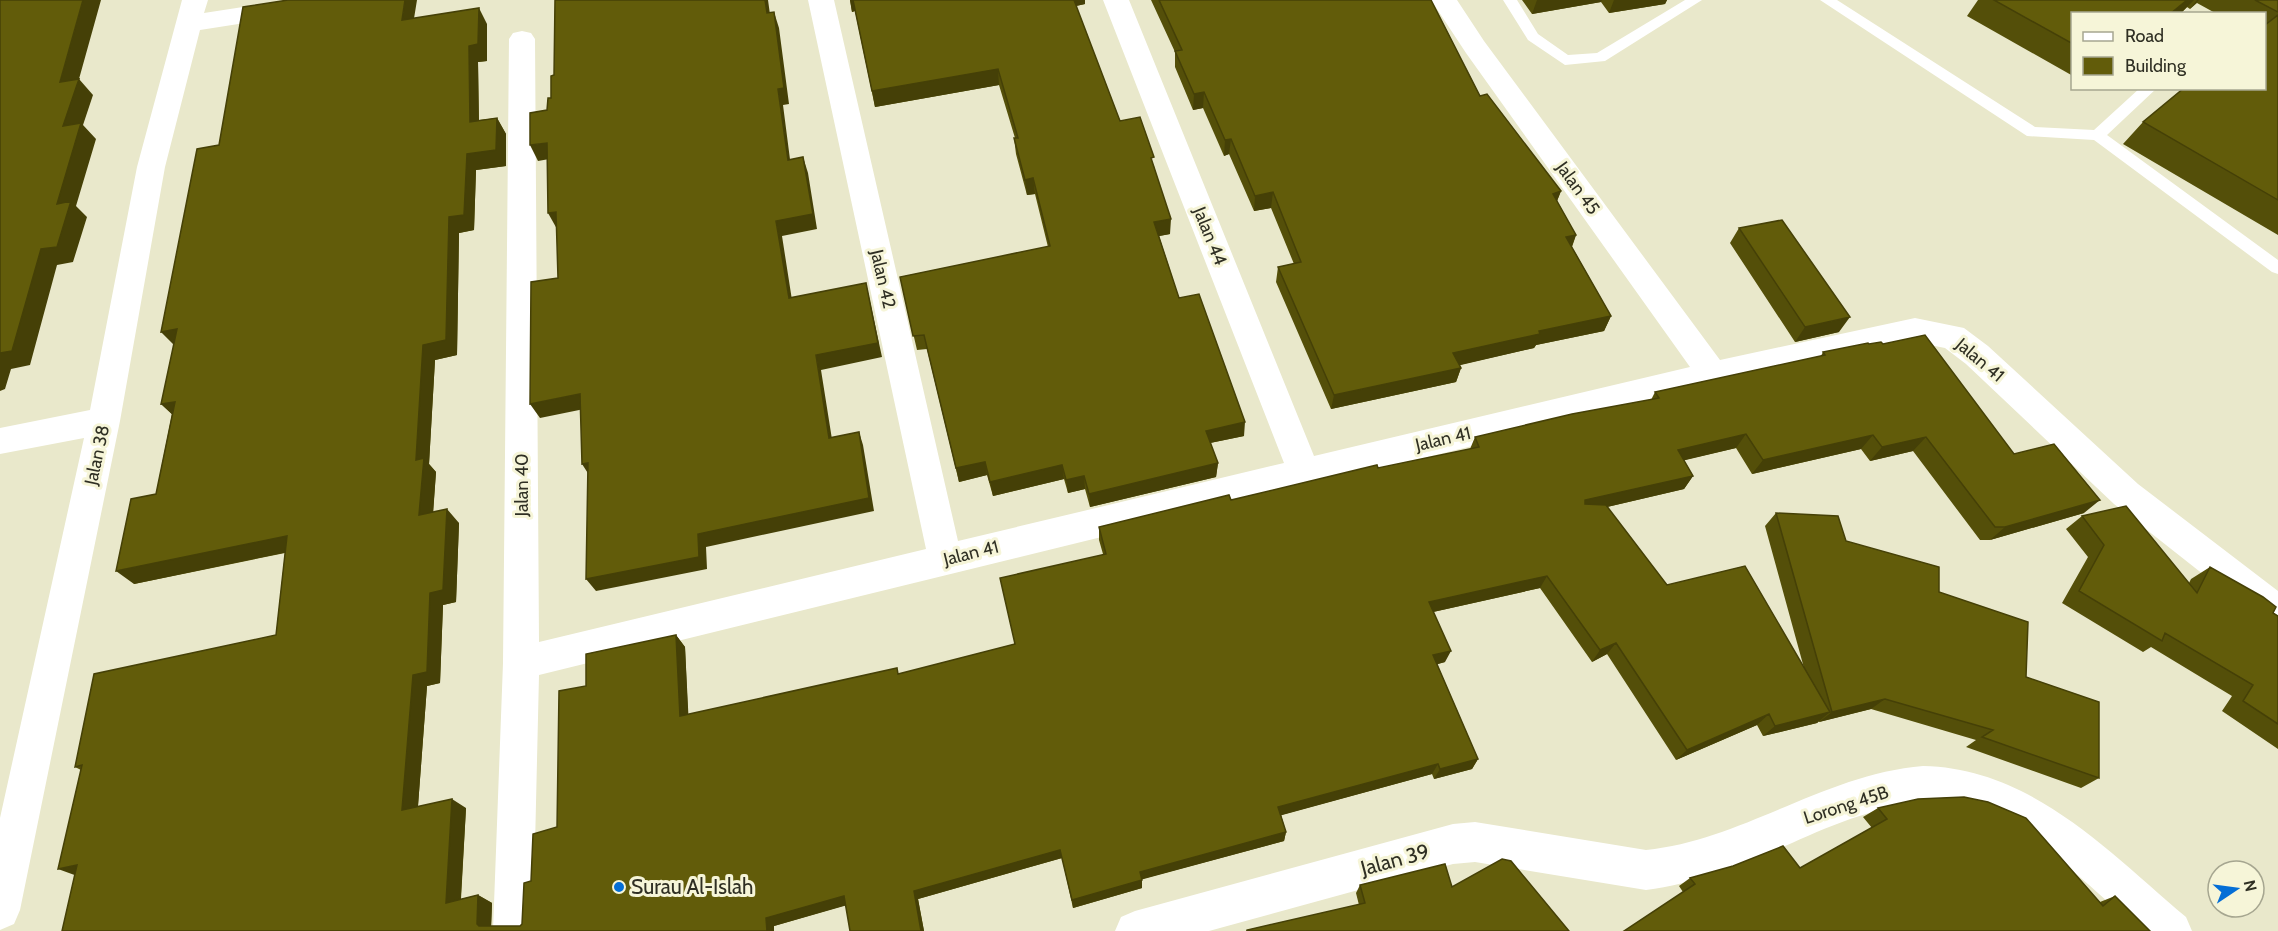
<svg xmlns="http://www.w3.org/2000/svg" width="2278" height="931" font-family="Cabin,sans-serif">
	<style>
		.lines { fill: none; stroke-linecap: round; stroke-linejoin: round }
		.service { fill: #fff; fill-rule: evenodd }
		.minor { fill: #fff; fill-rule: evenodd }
		.wall { fill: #544f09 }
		.shaded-wall { fill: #454007 }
		.building { fill: #625c0a; stroke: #454007; stroke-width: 1.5 }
		.poi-dot { fill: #046ed6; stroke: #f6f5d8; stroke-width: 2 }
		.labels { text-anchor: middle; stroke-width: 6; stroke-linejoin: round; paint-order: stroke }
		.street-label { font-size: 18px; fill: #2f2f23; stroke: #f6f5d8 }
		.near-street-label { font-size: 21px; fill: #2f2f23; stroke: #f6f5d8 }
		.near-poi-label { font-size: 21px; fill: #2f2f23; stroke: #f6f5d8; text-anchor: start }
	</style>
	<rect width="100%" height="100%" fill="#e9e8cb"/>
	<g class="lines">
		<path class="service" d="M1503,0H1517L1538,34L1568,55L1597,53L1685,0H1702L1605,61L1565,65L1528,40Z
			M1820,0H1837L2035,127L2094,130L2140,88H2157L2107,135L2278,260V274L2272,272L2094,140L2027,136Z"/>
		<path class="minor" d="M182,0H208L204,13L289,0H353L349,6L340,8L200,30L165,167L120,421L20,910L14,924L0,930V818L84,438L0,454V428L90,410L137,167Z
			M808,0H834L958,541L1284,463L1103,0H1129L1314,456L1690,367L1466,53L1431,0H1457L1484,41L1720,360L1915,318L1964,328L1988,346L2138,484L2278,591V628L2265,623L2114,504L1966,364L1945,348L1915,342L1713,387L539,675L533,931H493L503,663L509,39L513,33L522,31L531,33L535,39L539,642L926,549Z
			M1923,766C2031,768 2108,851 2186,917L2192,931H2141C2096,893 2028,823 1972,809C1910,792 1848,818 1792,843C1745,863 1698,884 1646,890L1475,862L1453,864L1209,931H1115L1121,917L1135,911L1453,824L1475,822L1646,850C1743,840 1825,774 1923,766Z"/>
	</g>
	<path class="wall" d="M850,0H1085V4L1076,6L1120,121L1154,166L1170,234L1159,236L1179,298L1244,436L1210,443L1218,463L1216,477L1090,507L1085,489L1068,493L1064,479L993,496L987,475L959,482L927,349L917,350L900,277L1048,247L1035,194L1027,195L1016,154L1014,138H1015L999,85L875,107L855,11L852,12Z
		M1151,0H1431L1480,96L1561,191L1557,201L1576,235L1572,247L1611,316L1604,331L1536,345L1534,348L1459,365L1461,368L1456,382L1331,409L1276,282L1278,267L1294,264L1271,208L1254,211L1229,154L1224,156L1203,108L1193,110L1175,67V52Z
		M1522,0H1667L1665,4L1609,13L1601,2L1532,14Z
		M1978,0H2278V235L2123,144L2143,122L2265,88V14H2217L2197,3L2190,9L2187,7L2180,14H2073V76L1967,16Z
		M414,18L487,24V61L478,62L479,120L497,118L506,134V166L476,170L474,230L459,233L457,355L435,360L429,464L436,472L433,512L459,523L456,602L443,605L440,683L427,686L418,806L466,808L461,899L478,895L492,903L491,926H520L522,924L531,881L557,827L586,686L676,635L685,647L688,715L899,674L1015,644L1103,554L1099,540V527L1231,500L1470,449L1475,437L1651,400L1655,392L1821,356L1823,352L1869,344H1883L2084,513L1990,540H1980L1913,451L1870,461L1861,449L1752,474L1736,448L1684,460L1693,476L1684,489L1607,507L1667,585L1804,668L1765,526L1776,513L1846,541L1939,592L2026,677L2099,778L2081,788L1966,747L1976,740L1871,709L1819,722V721L1817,723L1763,736L1757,725L1676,760L1607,654L1592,662L1540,588L1433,612L1445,662L1437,664L1478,759L1472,769L1434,779L1432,774L1281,815L1286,832L1284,841L1142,879V888L1073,908L1062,858L918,899L924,931H850L846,905L774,926V931H62L75,875L81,770L75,767L276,635L285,553L134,584L156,494L172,414L161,404L219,145Z
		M1739,228L1839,332L1795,342L1730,243Z
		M2082,516L2189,583L2191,579L2210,567L2278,616V749L2222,711L2232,696L2151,647L2143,652L2062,603L2088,557L2066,529Z
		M1878,808L2100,902L2115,896L2150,931L1683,892L1679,886L1690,878L1800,868L1872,828L1863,817Z
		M1360,885L1452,887L1569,931H1246L1247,930L1359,905L1356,893Z"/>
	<path class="shaded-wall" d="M83,0H101L79,79L93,95L83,125L96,139L76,206L87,217L73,262L57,265L30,365L11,369L5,389L0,391V353L41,249L57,204L60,82Z
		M405,0H417L411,37L402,20Z
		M765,0H768L772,29L767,13Z
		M850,0H853L855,11L852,12Z
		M1071,0H1085V4L1071,7Z
		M1537,0H1602L1601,2L1532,14Z
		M1614,0H1667L1665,4L1609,13Z
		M2187,0H2194L2180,14H2170Z
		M2197,0H2199L2190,9Z
		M479,8L487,24V61L478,62L479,138L470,122L469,46Z
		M774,12L779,28L789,104L783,105L792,175L788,160L778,89Z
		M998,69L999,85L875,107L872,91Z
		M1204,92L1203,108L1193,110L1194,94Z
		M497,118L506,134V166L476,170L474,230L459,233L457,355L435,360L429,464L436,472L432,529L419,515L416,460L423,345L449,217L467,154Z
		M1231,139L1229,154L1224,156L1225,140Z
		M547,143L555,158L538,161L530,145Z
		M803,157L808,173L817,229L782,236L794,313L789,298L776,221Z
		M1033,178L1035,194L1027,195L1025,180Z
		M1561,191L1555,206L1553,194Z
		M1273,192L1271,208L1254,211L1255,196Z
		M556,212L557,229L548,213Z
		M1171,219L1170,234L1154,237V222Z
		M1576,235L1570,251L1566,237Z
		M866,283L882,357L821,370L834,452L829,438L816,355Z
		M1611,316L1604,331L1536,345L1534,348L1448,368L1453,353L1539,331Z
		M1850,317L1839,332L1795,342L1805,327Z
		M177,329L176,347L161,332Z
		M1461,368L1456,382L1331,409L1334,395Z
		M580,394L589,408L540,418L530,404Z
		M175,402L177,419L161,404Z
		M1245,422L1244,436L1205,444L1206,431Z
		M859,432L863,445L874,511L706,547L707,569L596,591L586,579L698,534Z
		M1746,434L1736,448L1669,464L1678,450Z
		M1873,435L1861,449L1752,474L1763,460Z
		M1926,437L1913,451L1870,461L1882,447Z
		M985,462L987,475L959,482L956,468Z
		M588,463L591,478L582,464Z
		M1218,463L1216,477L1090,507L1089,494Z
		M1062,465L1064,479L993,496L990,482Z
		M1084,476L1085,489L1068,493L1066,480Z
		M1693,476L1684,489L1577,514L1585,500Z
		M2100,500L2084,513L1990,540L2005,527Z
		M447,509L459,523L456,602L443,605L440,683L427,686L417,819L402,810L413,675Z
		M287,536L302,549L134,584L116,571Z
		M1547,576L1540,588L1424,614L1429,602Z
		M676,635L685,647L689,727L680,716Z
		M1616,643L1607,654L1592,662L1600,650Z
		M1451,651L1445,662L1428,667L1433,655Z
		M1885,699L1871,709L1819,722L1832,712Z
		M1830,712L1817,723L1763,736L1775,726Z
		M1769,714L1757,725L1676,760L1687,750Z
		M1478,759L1472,769L1434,779L1440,769Z
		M1438,764L1432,774L1275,817L1278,807Z
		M452,799L466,808L460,911L446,903Z
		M1286,832L1284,841L1140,880V872Z
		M1060,850L1062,858L918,899L924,931H921L914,891Z
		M77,865L80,877L58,869Z
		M1142,880V888L1073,908L1072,900Z
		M478,895L492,903L491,931L479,926L477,924Z
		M844,896L851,904L774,926V931H765L766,918Z"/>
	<path class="building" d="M0,0H83L60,82L79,79L63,126L81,123L57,204L71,201L57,247L41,249L12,351L0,353Z
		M288,0H405L402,20L479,8L478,44L469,46L470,122L497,118L496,150L467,154L464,215L449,217L446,340L423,345L416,460L424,458L419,515L447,509L443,590L430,593L427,672L413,675L402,810L452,799L446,903L478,895L477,924L479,926H520L522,924L524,883L531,881L533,834L557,827L559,691L586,686V654L676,635L680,716L897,668L898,674L1015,644L1000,578L1106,554L1099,527L1229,495L1231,500L1377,465L1378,468L1479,447L1475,437L1572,414L1659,398L1655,392L1825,355L1823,352L1868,343L1869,344L1881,342L1883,344L1925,335L2014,454L2054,444L2100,500L2005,527H1995L1926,437L1882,447L1873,435L1763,460L1746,434L1678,450L1693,476L1585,500V504L1606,505L1667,585L1745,566L1830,712L1775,726L1769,714L1687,750L1616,643L1600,650L1547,576L1429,602L1451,651L1433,655L1478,759L1440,769L1438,764L1278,807L1286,832L1140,872L1142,880L1072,900L1060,850L914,891L921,931H850L844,896L766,918L767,931H62L77,865L58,869L82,765L75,767L94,674L276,635L287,536L116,571L131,499L156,494L175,402L161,404L177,329L161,332L197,149L219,145L243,7Z
		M555,0H765L767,13L774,12L784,88L778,89L788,160L803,157L813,214L776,221L789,298L866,283L878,343L816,355L829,438L859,432L869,498L698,534L699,557L586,579L588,463L582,464L580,394L530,404L531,282L558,278L556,212L548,213L547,143L530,145V113L547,110L548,98H551V76L554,75Z
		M853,0H1074L1120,121L1140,117L1154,157L1151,158L1171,219L1154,222L1179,298L1199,294L1245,422L1206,431L1218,463L1089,494L1084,476L1066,480L1062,465L990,482L985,462L956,468L924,335L913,336L900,277L1050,246L1033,178L1025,180L1014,138H1018L998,69L872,91Z
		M1159,0H1431L1480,96L1487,94L1561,191L1553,194L1576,235L1566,237L1611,316L1539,331L1540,334L1453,353L1461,368L1334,395L1278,267L1301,262L1273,192L1255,196L1231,139L1225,140L1204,92L1194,94L1175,51L1182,50Z
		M1994,0H2187L2170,14H2073V44Z
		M2255,0H2278V12Z
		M2278,15V200L2143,122L2184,88H2265V25Z
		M1782,220L1850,317L1805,327L1739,228Z
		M2126,506L2197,593L2210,567L2263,597L2276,607L2273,613L2278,616V724L2243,701L2253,685L2165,633L2162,641L2079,591L2104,545L2082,516Z
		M1776,513L1838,516L1846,541L1939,567V592L2028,622L2026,677L2099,702V778L1982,737L1993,730L1885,699L1832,712Z
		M1964,797L1988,802L2026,818L2103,906L2115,896L2150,931H1624L1695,884L1690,878L1733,866L1783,846L1800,868L1887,819L1878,808L1918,799Z
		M1502,859L1511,861L1569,931H1247V930L1365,903L1360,885L1445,864L1452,887Z"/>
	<circle class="poi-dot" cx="619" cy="887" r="6"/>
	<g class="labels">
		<g class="street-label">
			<text transform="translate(1578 188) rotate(54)" y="6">Jalan 45</text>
			<text transform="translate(1210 236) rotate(68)" y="6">Jalan 44</text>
			<text transform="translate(883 279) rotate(77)" y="6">Jalan 42</text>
			<text transform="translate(1980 360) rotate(40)" y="6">Jalan 41</text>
			<text transform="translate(1443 439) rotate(-13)" y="6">Jalan 41</text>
			<text transform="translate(97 455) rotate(-78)" y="6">Jalan 38</text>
			<text transform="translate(522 485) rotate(-90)" y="6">Jalan 40</text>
			<text transform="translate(971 553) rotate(-14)" y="6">Jalan 41</text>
			<text transform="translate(1846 805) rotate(-18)" y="6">Lorong 45B</text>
		</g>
		<g class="near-street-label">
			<text transform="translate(1395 860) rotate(-15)" y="7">Jalan 39</text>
		</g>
		<g class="near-poi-label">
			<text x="631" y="894">Surau Al-Islah</text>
		</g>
	</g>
	<rect x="2071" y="12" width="195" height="78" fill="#f6f5d8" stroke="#a6a690" stroke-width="1.5"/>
	<rect x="2083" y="32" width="30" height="9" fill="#ffffff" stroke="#a6a690" stroke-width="1.5"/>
	<text x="2125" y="42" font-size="18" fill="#2f2f23">Road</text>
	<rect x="2083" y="57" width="30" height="18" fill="#625c0a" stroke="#a6a690" stroke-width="1.5"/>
	<text x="2125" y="72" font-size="18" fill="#2f2f23">Building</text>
	<g transform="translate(2236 889) rotate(77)"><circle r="28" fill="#f6f5d8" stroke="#a6a690" stroke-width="1.5"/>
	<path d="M0-4.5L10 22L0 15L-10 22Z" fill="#046ed6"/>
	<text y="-9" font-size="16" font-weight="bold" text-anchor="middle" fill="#2f2f23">N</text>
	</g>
</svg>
